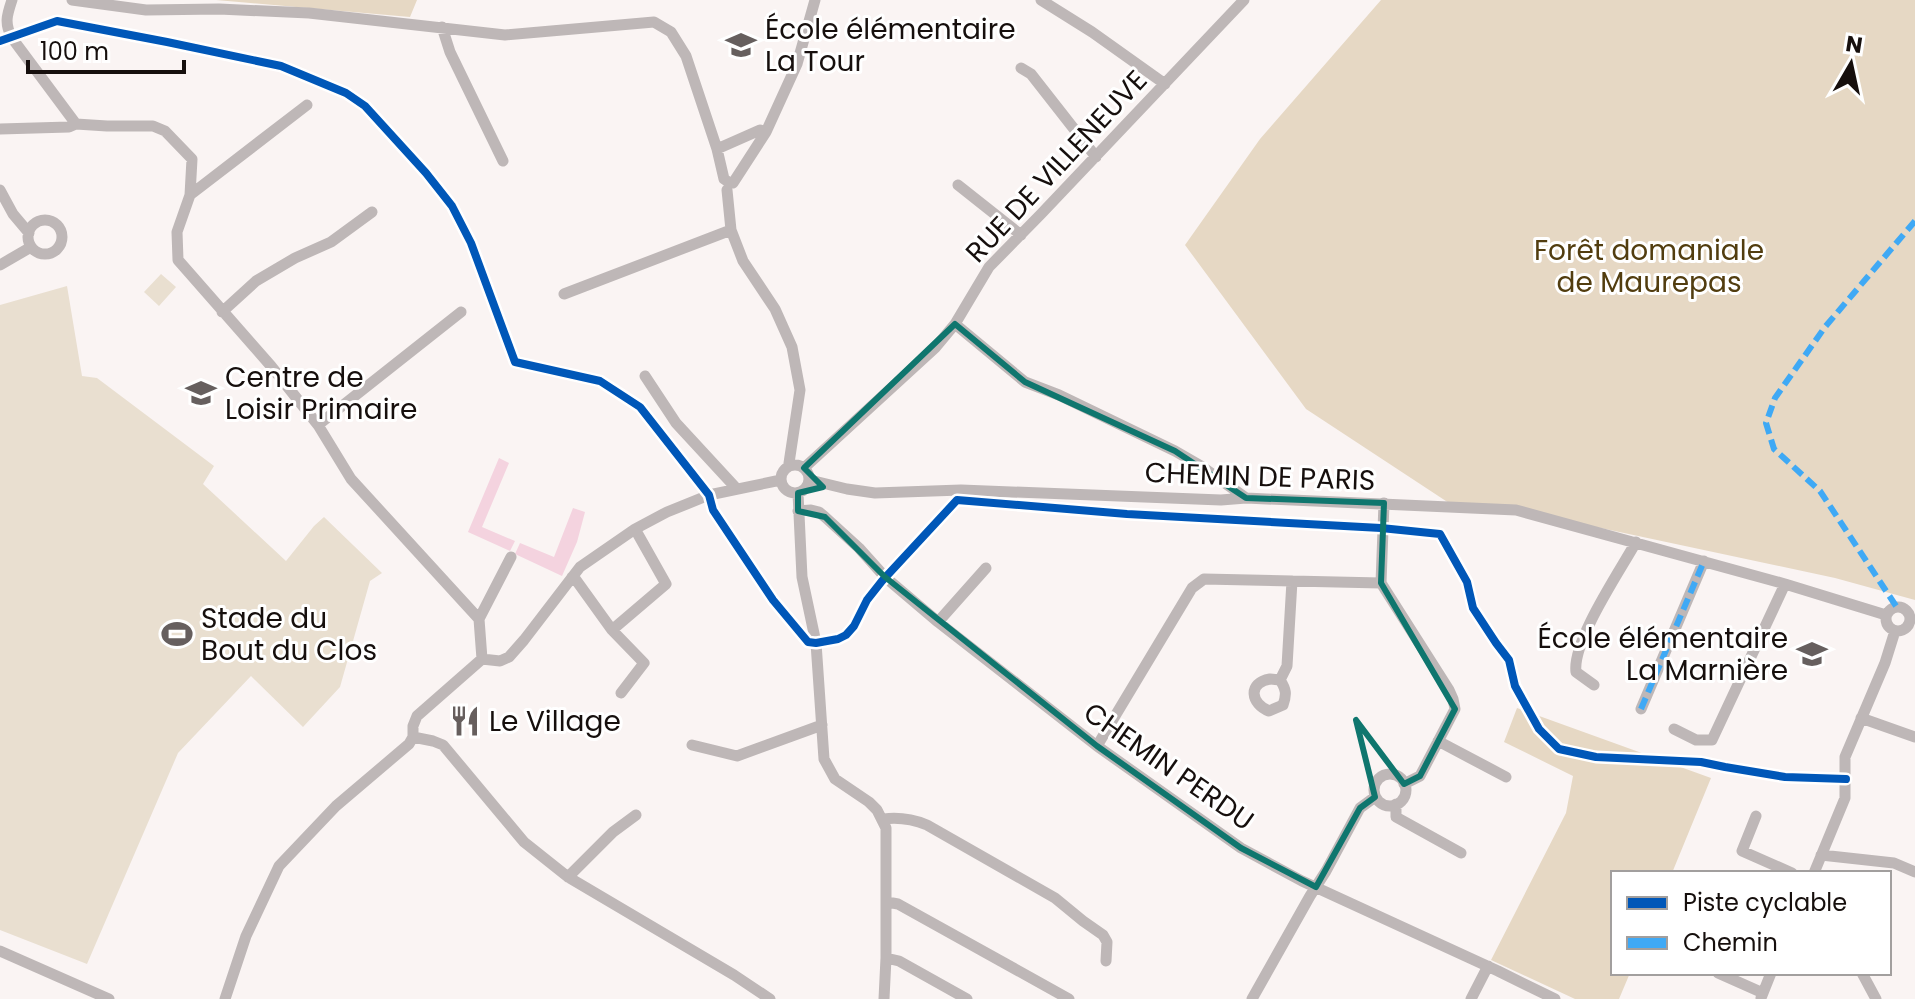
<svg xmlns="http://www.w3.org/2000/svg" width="1915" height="999" font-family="Poppins,sans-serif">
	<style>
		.green { fill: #e9dfd0 }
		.forest { fill: #e6d8c4 }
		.water { fill: #f4d3df }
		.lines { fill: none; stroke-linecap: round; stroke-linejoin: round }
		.minor { stroke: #beb7b7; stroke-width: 11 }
		.quiet { stroke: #3fa9f5; stroke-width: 6; stroke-dasharray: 12 6; stroke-linecap: butt }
		.cycleway-casing { stroke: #fff; stroke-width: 13 }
		.cycleway { stroke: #0057b8; stroke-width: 8 }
		.marked { fill: none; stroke: #0f766e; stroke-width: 6; stroke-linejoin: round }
		.labels { text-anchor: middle; stroke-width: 6; stroke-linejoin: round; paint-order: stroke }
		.poi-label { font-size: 28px; fill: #160f0d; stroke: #fff; text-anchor: start }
		.street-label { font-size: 28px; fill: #160f0d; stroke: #fff }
		.park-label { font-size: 28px; fill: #523d0f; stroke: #fff }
	</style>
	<rect width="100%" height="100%" fill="#faf4f3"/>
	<path class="green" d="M161,274L176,287L159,306L144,292Z
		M67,286L82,376L97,378L214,466L203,484L286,561L314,526L324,517L382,573L370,581L340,687L303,727L251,676L178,753L87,964L0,930V305Z"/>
	<path class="forest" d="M216,0H417L410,17Z
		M1381,0H1915V600L1835,578L1535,514L1452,505L1306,409L1185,245L1260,139Z
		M1517,708L1711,778L1672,873H1613V973H1630L1619,999H1575L1491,960L1566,813L1573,776L1504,742Z"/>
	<path class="water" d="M499,458L509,463L482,527L515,541L510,551L468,532Z
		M573,508L585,512L577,542L562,576L515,554L520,543L554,557Z"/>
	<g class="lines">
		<path class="minor" d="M12,0C7,15 4,23 12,38L76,124
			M72,0L146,10L219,9L309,13L505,35L654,22L671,32L686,56L717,149L724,179L727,181
			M1041,0L1092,32L1165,84
			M442,27L450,52L503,161
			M1021,68L1031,74L1096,157
			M0,129L69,127L76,124L107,126H153L165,131L192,159L190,195L177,232L178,260L271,366L318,425L351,479L479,619L482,659
			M717,149L760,130L766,132
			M733,183L766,132L797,64L815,0
			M958,185L1021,235
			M0,190L13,214L29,233
			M727,190L731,230L743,261L775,309L792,347L800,390L789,463L790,465
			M190,195L307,105
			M28 237a17 17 0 1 1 34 0a17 17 0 1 1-34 0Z
			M0,265L31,247
			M564,294L731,230
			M222,312L256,281L295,258L331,242L372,212
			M955,324L1025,382L1059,395L1175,451L1201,466L1246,498
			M645,376L676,423L736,488
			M318,425L461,312
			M781 479a14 14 0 1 1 28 0a14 14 0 1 1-28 0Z
			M804,468L935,348L955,324L989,267L1041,214L1244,0
			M810,480L847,489L875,493L961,490L1221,500L1246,498L1516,510L1785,584L1886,615
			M798,493L802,577L816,643L824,759L835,779L869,802L877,810L886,828V958L884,999
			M1384,503L1381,583L1449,690L1453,699L1455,709L1420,776L1404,784
			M798,511L811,510L819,512L825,517L859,548L885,577L938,622L1097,746L1241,848L1302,881L1498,971L1555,999
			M572,577L576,580L612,630L644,663L621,693
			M1886 619a12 12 0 1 1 24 0a12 12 0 1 1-24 0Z
			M479,619L511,557
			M938,622L986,568
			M612,630L666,584L635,529
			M482,659L500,661L509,657L524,640L580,567L635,529L667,512L709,495L781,480
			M1270,679L1280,680C1286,689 1287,694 1283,705L1269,711C1251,704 1247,683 1270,679Z
			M1280,680L1287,666L1292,581
			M1594,685L1576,672C1572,641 1620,571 1636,542
			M1641,709L1704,561
			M1861,718L1915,737
			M1674,729L1696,740H1712L1785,584
			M413,737L433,741L443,745L524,842L568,877L734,975L770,999
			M413,737V726L417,716L482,659
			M1438,741L1506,777
			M692,745L737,756L822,725
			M1097,746L1192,588L1204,579L1381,583
			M1374 790a16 16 0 1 1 32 0a16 16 0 1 1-32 0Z
			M1396,804V817L1461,853
			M1756,816L1742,851L1792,873
			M884,819C900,817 912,819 927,825L1055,898L1083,921L1103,935L1107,942L1106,961
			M1821,855L1894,863L1915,872
			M1814,873L1845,798V757L1885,663L1895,631
			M568,877L613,832L636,815
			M887,902L898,904L1069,999
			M0,951L109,999
			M886,958L899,961L967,999
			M1718,973L1763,993
			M1862,973L1876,999
			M1761,998L1771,973
			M225,999L246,936L279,866L336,806L409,744L413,737
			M1252,999L1310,896L1326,871L1360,808L1375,797
			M1471,999L1488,966"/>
		<path class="quiet" d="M1896,606L1820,491L1774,449L1766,423L1775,398L1825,327L1915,221
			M1641,709L1704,561"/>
		<g class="cycleway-casing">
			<path id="cycleway" d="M0,41L57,21L167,42L281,66L346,93L365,106L426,173L452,206L471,243L515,362L600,381L640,407L709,495L713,510L773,600L808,642L816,643L838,639L846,635L854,626L867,600L882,581L957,500L1127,514L1381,528L1440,534L1467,582L1473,608L1496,643L1509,660L1515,686L1539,729L1559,749L1596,757L1701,762L1725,767L1785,777L1846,779"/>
		</g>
		<use href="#cycleway" class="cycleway"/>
	</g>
	<path class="marked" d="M955,324L1025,382L1175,451L1246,498L1384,503L1381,583L1455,709L1420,776L1404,784L1356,720L1375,797L1360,808L1316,887L1241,848L1097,746L885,577L825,517L798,511V493L823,487L804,468Z"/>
	<defs>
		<g id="school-bare" transform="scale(2.4)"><path d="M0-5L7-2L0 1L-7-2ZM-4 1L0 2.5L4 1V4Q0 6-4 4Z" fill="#665f5e" stroke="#fff" stroke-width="2.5" paint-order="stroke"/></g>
		<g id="stadium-bare" transform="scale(2.4)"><path d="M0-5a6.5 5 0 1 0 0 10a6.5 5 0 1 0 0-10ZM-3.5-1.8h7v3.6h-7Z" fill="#665f5e" stroke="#fff" stroke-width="2.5" paint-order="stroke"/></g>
		<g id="restaurant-bare" transform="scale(2.4)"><path d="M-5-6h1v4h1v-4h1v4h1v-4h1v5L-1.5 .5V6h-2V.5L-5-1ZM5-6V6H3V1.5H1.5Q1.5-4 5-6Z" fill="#665f5e" stroke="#fff" stroke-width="2.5" paint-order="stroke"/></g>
	</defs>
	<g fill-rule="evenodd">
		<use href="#school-bare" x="741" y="45"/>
		<use href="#school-bare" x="201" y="393"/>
		<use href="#stadium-bare" x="177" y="634"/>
		<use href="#school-bare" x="1812" y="654"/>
		<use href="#restaurant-bare" x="465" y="721"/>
	</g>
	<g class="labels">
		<g class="poi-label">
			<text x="765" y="39">École élémentaire<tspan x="765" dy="32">La Tour</tspan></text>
			<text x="225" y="387">Centre de<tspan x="225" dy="32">Loisir Primaire</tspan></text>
			<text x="201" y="628">Stade du<tspan x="201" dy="32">Bout du Clos</tspan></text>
			<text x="1788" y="648" text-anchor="end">École élémentaire<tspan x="1788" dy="32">La Marnière</tspan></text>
			<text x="489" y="731">Le Village</text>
		</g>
		<g class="street-label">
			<text transform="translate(1056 166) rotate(-47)" y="10">RUE DE VILLENEUVE</text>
			<text transform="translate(1260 476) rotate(2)" y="10">CHEMIN DE PARIS</text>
			<text transform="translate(1169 766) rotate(35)" y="10">CHEMIN PERDU</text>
		</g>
		<g class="park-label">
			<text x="1649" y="260">Forêt domaniale<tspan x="1649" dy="32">de Maurepas</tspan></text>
		</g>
	</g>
	<rect x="1611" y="871" width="280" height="104" fill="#ffffff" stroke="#a29f9e" stroke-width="2"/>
	<rect x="1627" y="897" width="40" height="12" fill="#0057b8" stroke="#a29f9e" stroke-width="2"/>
	<text x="1683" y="911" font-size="24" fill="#160f0d">Piste cyclable</text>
	<rect x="1627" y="937" width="40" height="12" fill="#3fa9f5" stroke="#a29f9e" stroke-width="2"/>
	<text x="1683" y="951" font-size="24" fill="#160f0d">Chemin</text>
	<g transform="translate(1851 64) rotate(9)" stroke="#ffffff" stroke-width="6" paint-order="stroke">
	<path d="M0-6L14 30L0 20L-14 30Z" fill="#160f0d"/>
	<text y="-12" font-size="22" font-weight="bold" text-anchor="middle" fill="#160f0d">N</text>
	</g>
	<path d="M28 60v12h156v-12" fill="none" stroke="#160f0d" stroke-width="4"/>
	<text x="40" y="60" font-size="24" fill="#160f0d" stroke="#ffffff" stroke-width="6" paint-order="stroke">100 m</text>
</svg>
